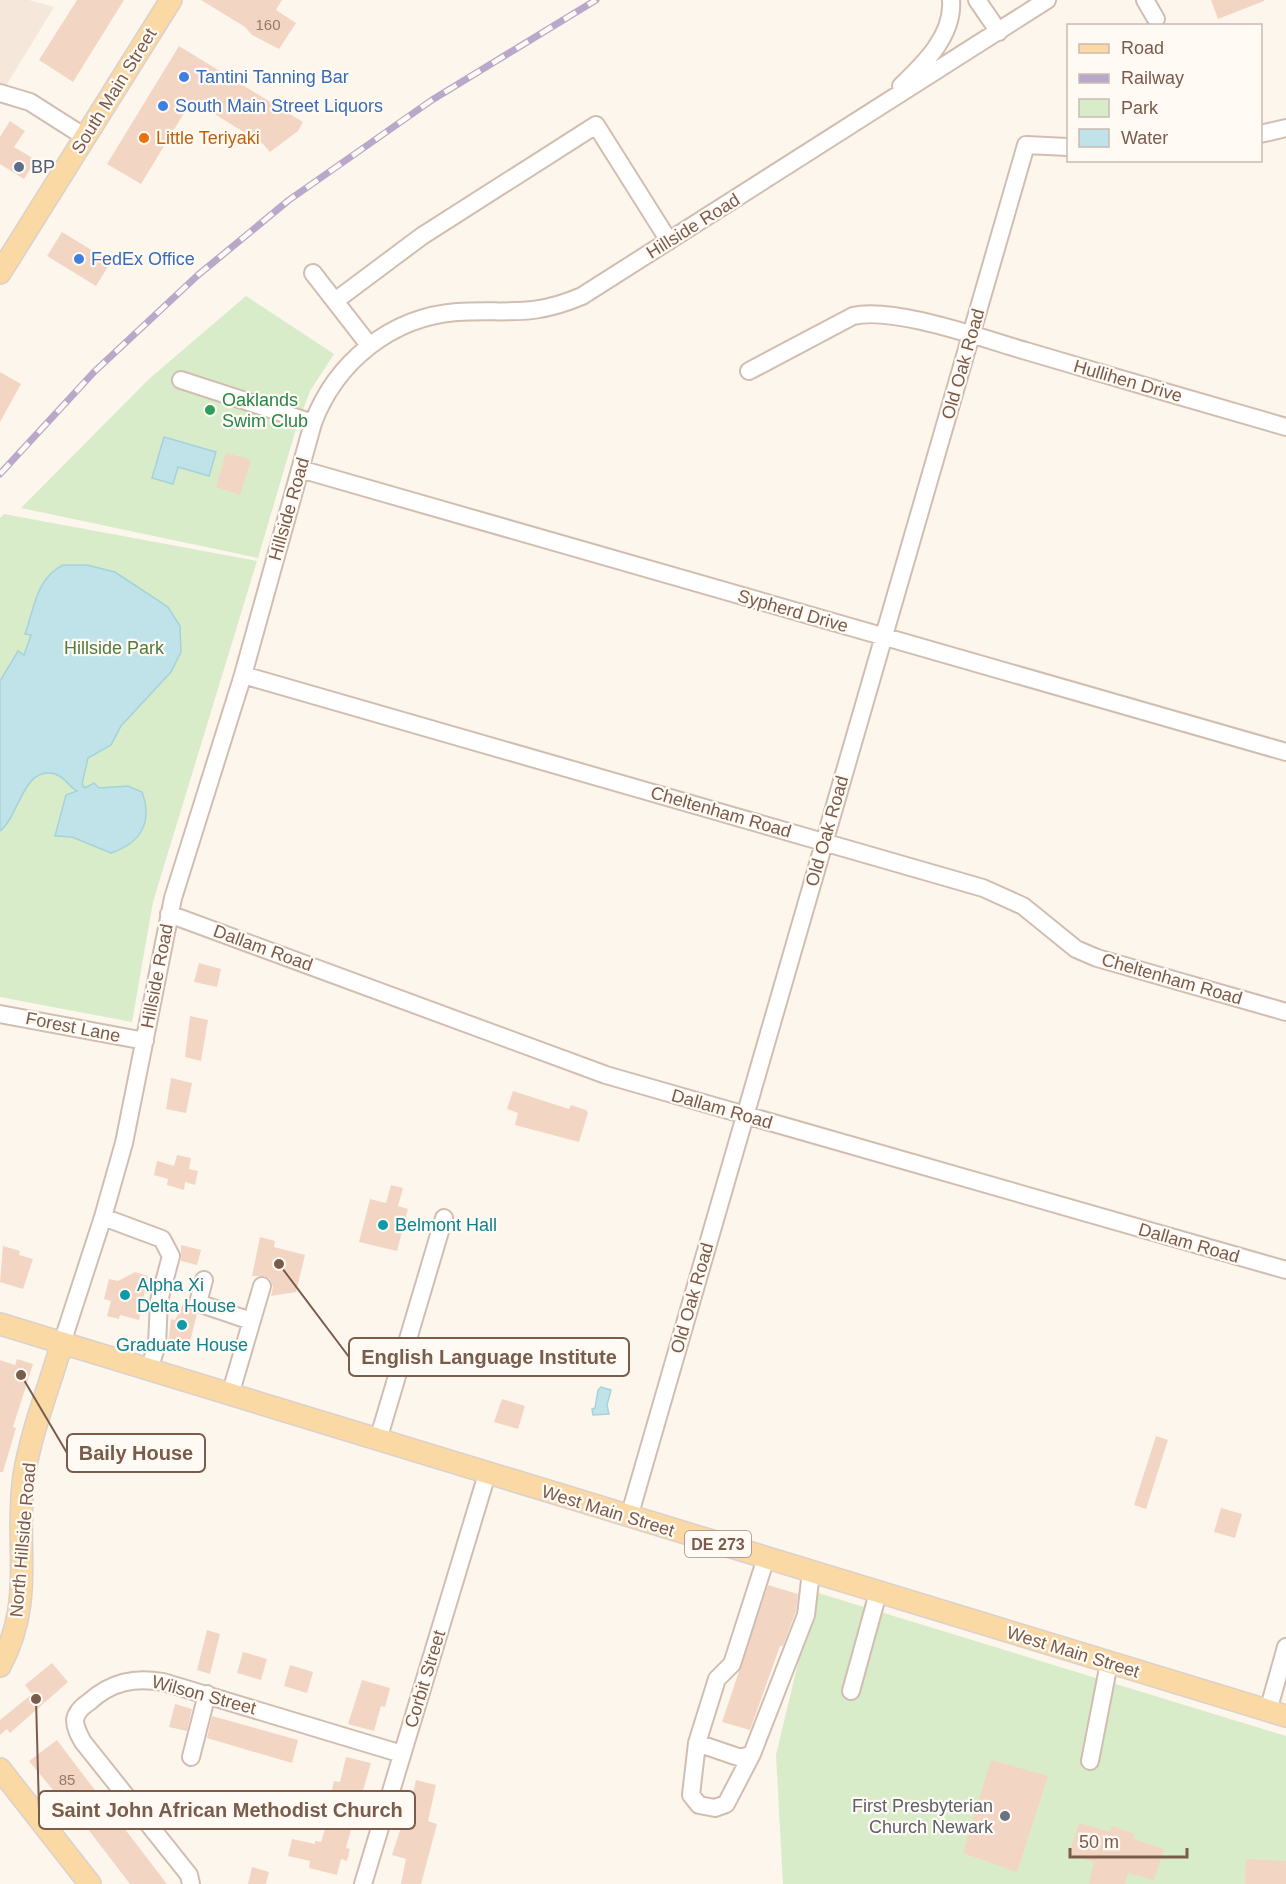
<svg xmlns="http://www.w3.org/2000/svg" width="1286" height="1884" font-family="Arial,sans-serif">
	<style>
		.residential { fill: #f5e8da }
		.green { fill: #d8ecc9 }
		.water { fill: #bfe3e8; stroke: #a5d3da; stroke-width: 1.5 }
		.building { fill: #f3d5c3 }
		.lines { fill: none; stroke-linecap: round; stroke-linejoin: round }
		.minor-casing { stroke: #d1beb0; stroke-width: 20 }
		.major-casing { stroke: #dad1cd; stroke-width: 24 }
		.minor { stroke: #fff; stroke-width: 16 }
		.major { stroke: #fbd9a5; stroke-width: 21 }
		.rail-casing { stroke: #b9a8c9; stroke-width: 7 }
		.rail { stroke: #fffaf3; stroke-width: 4.5; stroke-dasharray: 14; stroke-linecap: butt }
		.shop-dot { fill: #3f7fe0; stroke: #fffaf3; stroke-width: 2 }
		.food-dot { fill: #e8710a; stroke: #fffaf3; stroke-width: 2 }
		.service-dot { fill: #5c6f8a; stroke: #fffaf3; stroke-width: 2 }
		.leisure-dot { fill: #2e9e5b; stroke: #fffaf3; stroke-width: 2 }
		.culture-dot { fill: #0f9aa8; stroke: #fffaf3; stroke-width: 2 }
		.worship-dot { fill: #6b7280; stroke: #fffaf3; stroke-width: 2 }
		.labels { text-anchor: middle; stroke-width: 4.5; stroke-linejoin: round; paint-order: stroke }
		.number-label { font-size: 15px; fill: #987a6a }
		.shield { fill: #fffaf3; stroke: #a28b7f; stroke-width: 1.5 }
		.shield-label { font-size: 16px; font-weight: bold; fill: #7a5c4d }
		.shop-label { font-size: 18px; fill: #366cbe; stroke: #fffaf3; text-anchor: start }
		.street-label { font-size: 18px; fill: #7a5c4d; stroke: #fffaf3 }
		.food-label { font-size: 18px; fill: #c56008; stroke: #fffaf3; text-anchor: start }
		.service-label { font-size: 18px; fill: #4e5e75; stroke: #fffaf3; text-anchor: start }
		.leisure-label { font-size: 18px; fill: #27864d; stroke: #fffaf3; text-anchor: start }
		.park-label { font-size: 18px; fill: #537a41; stroke: #fffaf3 }
		.culture-label { font-size: 18px; fill: #0d838f; stroke: #fffaf3; text-anchor: start }
		.worship-label { font-size: 18px; fill: #5b616d; stroke: #fffaf3; text-anchor: end }
		.leader { fill: none; stroke: #7a5c4d; stroke-width: 2 }
		.callout-dot { fill: #7a5c4d; stroke: #fffaf3; stroke-width: 2 }
		.callout { fill: #fffaf3; stroke: #7a5c4d; stroke-width: 2 }
		.callout-label { font-size: 20px; text-anchor: middle; font-weight: bold; fill: #7a5c4d }
	</style>
	<rect width="100%" height="100%" fill="#fdf6ec"/>
	<path class="residential" d="M0,0H29L54,7L4,89H0Z"/>
	<path class="green" d="M246,296L334,354L310,391L296,429L258,558L21,508L150,378Z
		M4,514L257,561L153,902L132,1022L0,997V518Z
		M815,1592L1286,1736V1884H783L776,1755Z"/>
	<path class="water" d="M164,437L216,452L209,476L178,467L173,484L152,478Z
		M63,565H87L115,572L168,607L180,626L181,652L171,672L121,726L111,745L88,758L82,784L85,788L94,783L99,788L128,786L142,792C153,822 141,843 111,853L72,837L55,836L66,795L77,791C69,787 65,777 55,774C23,765 19,817 0,831V681L18,651L24,655L31,635L25,634C35,606 36,579 63,565Z
		M601,1387L611,1390L607,1405L609,1414L593,1415L592,1409L595,1408L598,1390Z"/>
	<path class="building" d="M77,0H124L73,82L39,60Z
		M201,0H282L276,10L296,23L279,49L252,35L245,27Z
		M1211,0H1264V1L1218,19Z
		M179,46L303,122L298,131L270,152L263,144L192,100L141,184L107,164Z
		M10,121L25,131L14,147L36,160L24,179L0,164V137Z
		M62,232L111,262L96,286L47,256Z
		M0,372L21,384L0,422Z
		M226,453L251,460L240,495L216,487Z
		M199,963L221,969L217,987L194,982Z
		M190,1016L208,1020L201,1061L185,1057Z
		M171,1078L192,1083L186,1113L166,1109Z
		M513,1091L569,1109L571,1105L586,1110L588,1113L579,1142L515,1125L518,1113L507,1109Z
		M177,1155L191,1158L189,1169L198,1171L195,1185L185,1182L184,1190L167,1185L168,1179L154,1175L157,1161L174,1166Z
		M391,1185L403,1188L398,1206L408,1209L397,1251L359,1242L370,1199L386,1203Z
		M260,1237L275,1241L274,1247L305,1255L296,1292L271,1296L273,1287L270,1279L264,1276H252Z
		M181,1245L201,1250L197,1265L181,1261Z
		M3,1246L20,1251L19,1255L33,1259L23,1289L0,1282Z
		M135,1272L148,1276L139,1320L120,1315L119,1319L107,1316L111,1301L104,1299L109,1279L118,1281Z
		M183,1304L197,1314L188,1350L168,1343L171,1319L175,1320Z
		M17,1359L33,1364L13,1427L16,1428L3,1472H0V1360L15,1365Z
		M502,1399L525,1406L518,1429L494,1422Z
		M1156,1436L1168,1440L1146,1509L1134,1505Z
		M1221,1508L1242,1514L1235,1538L1214,1532Z
		M768,1585L798,1594L796,1611L783,1646H780L750,1730L722,1722Z
		M207,1630L220,1634L210,1674L197,1670Z
		M243,1652L267,1659L261,1680L237,1673Z
		M52,1663L68,1682L10,1733L7,1729L0,1735V1720L32,1694L25,1685Z
		M290,1665L313,1672L307,1693L284,1686Z
		M362,1680L390,1688L385,1707L381,1706L374,1731L348,1724Z
		M175,1704L192,1709L187,1731L169,1727Z
		M212,1716L298,1740L292,1763L207,1738Z
		M57,1740L75,1764L167,1884H130L61,1794L58,1796L29,1761Z
		M346,1757L371,1763L360,1801L331,1794L334,1781L340,1782Z
		M991,1760L1048,1776L1017,1872L963,1853Z
		M416,1780L436,1785L428,1821L437,1824L421,1884H401L406,1859L392,1855L405,1815L408,1816Z
		M328,1819L352,1826L346,1848L350,1849L347,1861L341,1859L337,1875L309,1868L310,1861L288,1856L292,1839L315,1844V1841L321,1842Z
		M1079,1823L1110,1832L1112,1826L1134,1834L1133,1839L1164,1849L1154,1880L1128,1873L1125,1884H1089L1094,1862L1069,1854Z
		M1246,1859L1286,1861V1884H1245Z
		M252,1867L269,1872L266,1884H248Z"/>
	<g class="lines">
		<g class="minor-casing">
			<path id="minor" d="M977,0L999,32
				M1145,0L1156,19
				M901,86C924,64 954,35 951,0
				M0,93L30,102L85,137
				M1260,134L1286,128
				M313,273L369,345
				M335,301L422,236L596,125L669,241
				M749,371L853,316C893,306 984,339 1026,351C1113,377 1199,402 1286,427
				M181,380L313,423
				M300,469L1286,752
				M243,675L983,888L1023,906L1076,949L1097,958L1286,1012
				M169,914L606,1075L1286,1270
				M0,1014L145,1041
				M103,1217L162,1239L171,1256L159,1301L157,1344L149,1370
				M204,1280L198,1303L251,1321
				M62,1343L103,1217L124,1143L173,898L243,675L313,423C336,362 391,317 457,312C507,309 531,318 582,296L1047,0
				M230,1395L262,1286
				M378,1440L444,1218
				M629,1517L1026,145L1068,147
				M851,1691L878,1593
				M1268,1711L1286,1647
				M697,1743L741,1758L752,1754L806,1615L811,1572
				M752,1754L726,1804L715,1808L699,1805L691,1795L697,1743L717,1679L732,1664L766,1558
				M191,1757L207,1694
				M1090,1761L1109,1663
				M191,1884L189,1875L83,1742C79,1735 75,1728 75,1720C76,1712 83,1706 89,1702C111,1682 134,1677 163,1682L402,1754
				M363,1884L487,1474"/>
		</g>
		<g class="major-casing">
			<path id="major" d="M0,273L171,0
				M0,1324L1286,1716
				M0,1666C36,1599 14,1544 24,1476C31,1432 49,1387 62,1343
				M0,1769L90,1884"/>
		</g>
		<use href="#minor" class="minor"/>
		<use href="#major" class="major"/>
		<g class="rail-casing">
			<path id="rail" d="M0,474L94,372L198,275L289,200L432,100L596,0"/>
		</g>
		<use href="#rail" class="rail"/>
	</g>
	<g class="shop-dot">
		<circle cx="184" cy="77" r="6"/>
		<circle cx="163" cy="106" r="6"/>
		<circle cx="79" cy="259" r="6"/>
	</g>
	<circle class="food-dot" cx="144" cy="138" r="6"/>
	<circle class="service-dot" cx="19" cy="167" r="6"/>
	<circle class="leisure-dot" cx="210" cy="410" r="6"/>
	<g class="culture-dot">
		<circle cx="383" cy="1225" r="6"/>
		<circle cx="125" cy="1295" r="6"/>
		<circle cx="182" cy="1325" r="6"/>
	</g>
	<circle class="worship-dot" cx="1005" cy="1816" r="6"/>
	<g class="labels">
		<g class="number-label">
			<text x="268" y="30">160</text>
			<text x="67" y="1785">85</text>
		</g>
		<rect class="shield" x="685" y="1531" width="66" height="26" rx="4.5"/>
		<g class="shield-label">
			<text x="718" y="1550">DE 273</text>
		</g>
		<g class="shop-label">
			<text x="196" y="83">Tantini Tanning Bar</text>
			<text x="175" y="112">South Main Street Liquors</text>
			<text x="91" y="265">FedEx Office</text>
		</g>
		<g class="street-label">
			<text transform="translate(114 91) rotate(-58)" y="6">South Main Street</text>
			<text transform="translate(693 226) rotate(-32)" y="6">Hillside Road</text>
			<text transform="translate(963 364) rotate(-74)" y="6">Old Oak Road</text>
			<text transform="translate(1128 381) rotate(16)" y="6">Hullihen Drive</text>
			<text transform="translate(289 509) rotate(-74)" y="6">Hillside Road</text>
			<text transform="translate(793 611) rotate(16)" y="6">Sypherd Drive</text>
			<text transform="translate(721 812) rotate(16)" y="6">Cheltenham Road</text>
			<text transform="translate(827 831) rotate(-74)" y="6">Old Oak Road</text>
			<text transform="translate(263 948) rotate(20)" y="6">Dallam Road</text>
			<text transform="translate(157 976) rotate(-79)" y="6">Hillside Road</text>
			<text transform="translate(1172 979) rotate(16)" y="6">Cheltenham Road</text>
			<text transform="translate(73 1027) rotate(11)" y="6">Forest Lane</text>
			<text transform="translate(722 1109) rotate(16)" y="6">Dallam Road</text>
			<text transform="translate(1189 1243) rotate(16)" y="6">Dallam Road</text>
			<text transform="translate(692 1298) rotate(-74)" y="6">Old Oak Road</text>
			<text transform="translate(608 1511) rotate(17)" y="6">West Main Street</text>
			<text transform="translate(23 1540) rotate(-85)" y="6">North Hillside Road</text>
			<text transform="translate(1073 1652) rotate(17)" y="6">West Main Street</text>
			<text transform="translate(425 1679) rotate(-73)" y="6">Corbit Street</text>
			<text transform="translate(204 1695) rotate(15)" y="6">Wilson Street</text>
		</g>
		<g class="food-label">
			<text x="156" y="144">Little Teriyaki</text>
		</g>
		<g class="service-label">
			<text x="31" y="173">BP</text>
		</g>
		<g class="leisure-label">
			<text x="222" y="406">Oaklands<tspan x="222" dy="21">Swim Club</tspan></text>
		</g>
		<g class="park-label">
			<text x="114" y="654">Hillside Park</text>
		</g>
		<g class="culture-label">
			<text x="395" y="1231">Belmont Hall</text>
			<text x="137" y="1291">Alpha Xi<tspan x="137" dy="21">Delta House</tspan></text>
			<text x="182" y="1351" text-anchor="middle">Graduate House</text>
		</g>
		<g class="worship-label">
			<text x="993" y="1812">First Presbyterian<tspan x="993" dy="21">Church Newark</tspan></text>
		</g>
	</g>
	<path class="leader" d="M279 1264L349 1357M21 1375L67 1453M36 1699L39 1810"/>
	<g class="callout-dot">
		<circle cx="279" cy="1264" r="6"/>
		<circle cx="21" cy="1375" r="6"/>
		<circle cx="36" cy="1699" r="6"/>
	</g>
	<g class="callout">
		<rect x="349" y="1338" width="280" height="38" rx="6"/>
		<rect x="67" y="1434" width="138" height="38" rx="6"/>
		<rect x="39" y="1791" width="376" height="38" rx="6"/>
	</g>
	<g class="callout-label">
		<text x="489" y="1364">English Language Institute</text>
		<text x="136" y="1460">Baily House</text>
		<text x="227" y="1817">Saint John African Methodist Church</text>
	</g>
	<rect x="1067" y="24" width="195" height="138" fill="#fffaf3" stroke="#cabbb1" stroke-width="1.5"/>
	<rect x="1079" y="44" width="30" height="9" fill="#fbd9a5" stroke="#cabbb1" stroke-width="1.5"/>
	<text x="1121" y="54" font-size="18" fill="#7a5c4d">Road</text>
	<rect x="1079" y="74" width="30" height="9" fill="#b9a8c9" stroke="#cabbb1" stroke-width="1.5"/>
	<text x="1121" y="84" font-size="18" fill="#7a5c4d">Railway</text>
	<rect x="1079" y="99" width="30" height="18" fill="#d8ecc9" stroke="#cabbb1" stroke-width="1.5"/>
	<text x="1121" y="114" font-size="18" fill="#7a5c4d">Park</text>
	<rect x="1079" y="129" width="30" height="18" fill="#bfe3e8" stroke="#cabbb1" stroke-width="1.5"/>
	<text x="1121" y="144" font-size="18" fill="#7a5c4d">Water</text>
	<path d="M1070 1848v9h117v-9" fill="none" stroke="#7a5c4d" stroke-width="3"/>
	<text x="1079" y="1848" font-size="18" fill="#7a5c4d" stroke="#fffaf3" stroke-width="4.5" paint-order="stroke">50 m</text>
</svg>
